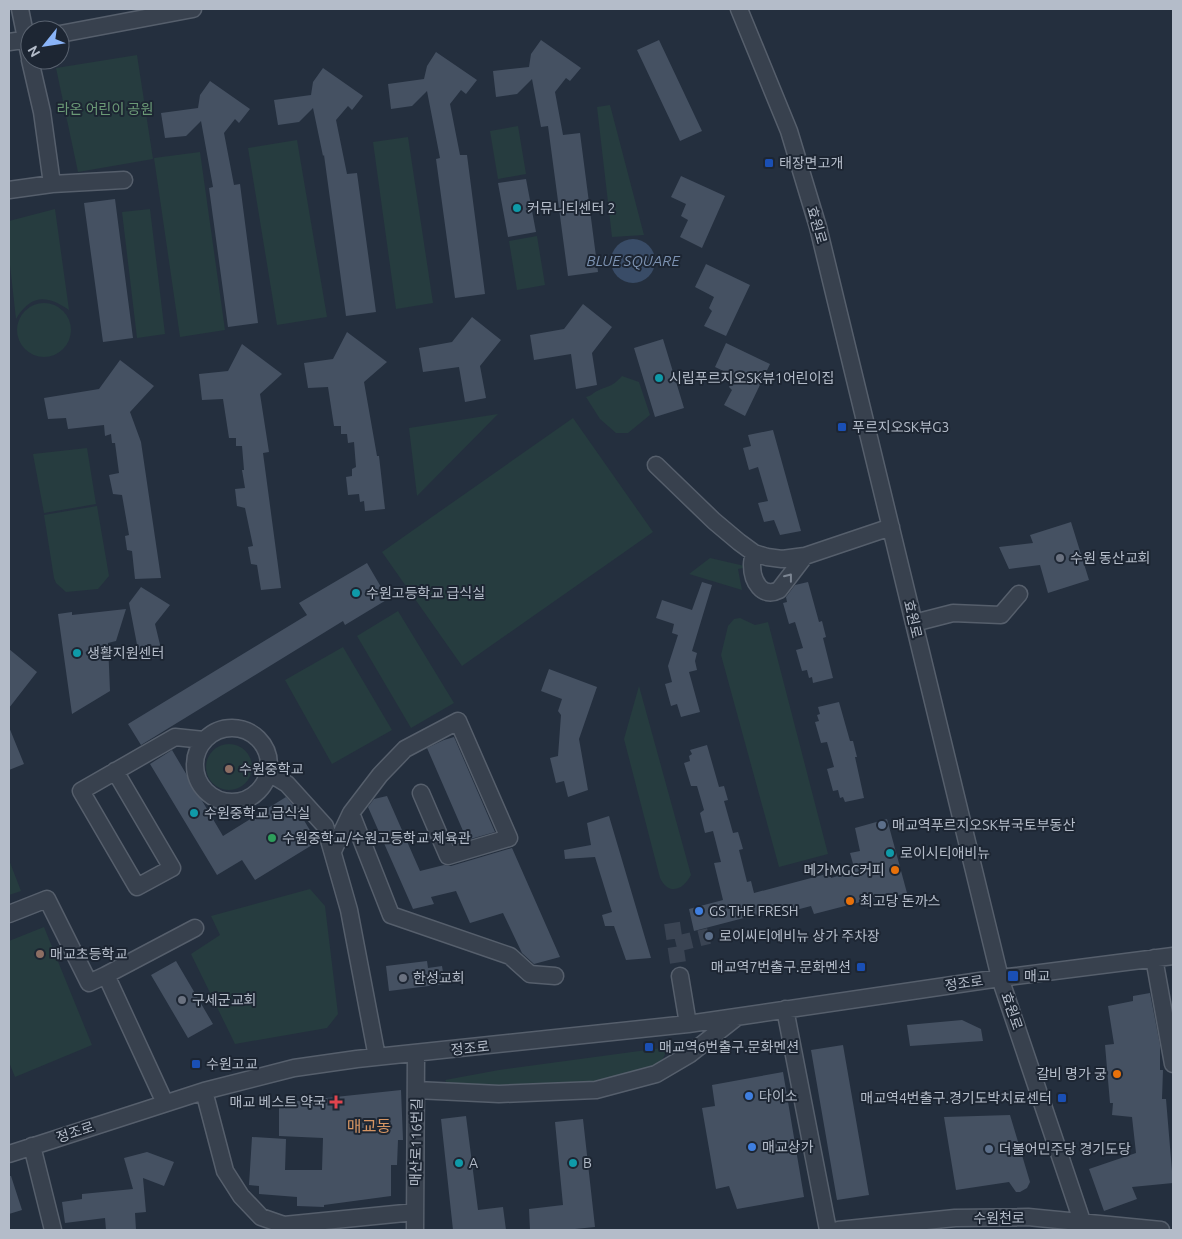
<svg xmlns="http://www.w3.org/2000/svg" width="1182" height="1239" font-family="Ubuntu,'Noto Sans KR',sans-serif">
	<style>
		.green { fill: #263c3f }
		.water { fill: #394c67 }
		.building { fill: #455162 }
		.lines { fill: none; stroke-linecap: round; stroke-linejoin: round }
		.minor-tunnel { stroke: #3a4453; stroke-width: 16; stroke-dasharray: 16 8; stroke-linecap: butt }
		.minor-casing { stroke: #565f6c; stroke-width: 19 }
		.minor { stroke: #38414e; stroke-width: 16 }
		.oneway { stroke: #7c8592 }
		.transit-dot { fill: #1a4fb4; stroke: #1d2633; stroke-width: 2 }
		.culture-dot { fill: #0f9aa8; stroke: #1d2633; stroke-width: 2 }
		.worship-dot { fill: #6b7280; stroke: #1d2633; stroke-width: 2 }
		.education-dot { fill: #8d6e63; stroke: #1d2633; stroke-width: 2 }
		.service-dot { fill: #5c6f8a; stroke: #1d2633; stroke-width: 2 }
		.leisure-dot { fill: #2e9e5b; stroke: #1d2633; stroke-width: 2 }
		.food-dot { fill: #e8710a; stroke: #1d2633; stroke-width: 2 }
		.shop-dot { fill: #3f7fe0; stroke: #1d2633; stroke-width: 2 }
		.health-dot { fill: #e0444e; stroke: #1d2633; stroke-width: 2 }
		.labels { text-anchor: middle; stroke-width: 4; stroke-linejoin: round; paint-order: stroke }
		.park-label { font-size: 14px; fill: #6b9a76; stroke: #1d2633 }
		.poi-label { font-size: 14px; fill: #b4bcc9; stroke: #1d2633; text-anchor: start }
		.street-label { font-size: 14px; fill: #b4bcc9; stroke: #1d2633 }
		.water-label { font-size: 15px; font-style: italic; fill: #7c92b1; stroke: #1d2633 }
		.quarter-label { font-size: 16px; fill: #d59563; stroke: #1d2633 }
	</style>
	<rect width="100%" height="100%" fill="#242f3e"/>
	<path class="green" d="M137,55L153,159L78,172L56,68Z
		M610,105L644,235L612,237L597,107Z
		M518,126L526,174L498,179L490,131Z
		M408,137L433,303L396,309L373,142Z
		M297,140L327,317L277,325L248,148Z
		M200,152L225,330L180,337L154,158Z
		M55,209L69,310C47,295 31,294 16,319L9,256V221Z
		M150,209L165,334L137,338L122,212Z
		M537,236L545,285L517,290L509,241Z
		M17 330a27 27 0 1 1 54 0a27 27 0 1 1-54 0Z
		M622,376L639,382L650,415L628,433H616L600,419L586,397C591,396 593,393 597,391C610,385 612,387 622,376Z
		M498,414L417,496L409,428Z
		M573,418L653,532L462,666L382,552Z
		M87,448L96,504L44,513L33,454Z
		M97,506L109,576L98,589L66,592L56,583L54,578L44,515Z
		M710,558L749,567L738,569L742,590L689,574Z
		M398,611L454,703L411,728L357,636Z
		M740,618L755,625L768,622L828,854L779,867L721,655L728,626L734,619Z
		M343,647L392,730L332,764L285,680Z
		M639,686L691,875C683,890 669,896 660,878L624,739Z
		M206 767a23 23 0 1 1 46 0a23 23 0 1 1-46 0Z
		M9,860L21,891L9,895Z
		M310,889L325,906L338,1014L327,1028L235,1044L191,954L220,935L211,916Z
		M44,927L92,1045L15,1077L9,1062V941Z
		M669,1047L662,1060L642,1073L607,1080L565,1085L450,1087L445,1080L499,1070Z"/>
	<path class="water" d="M611 261a22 22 0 1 1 44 0a22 22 0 1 1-44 0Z"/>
	<path class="building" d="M541,40L581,68L570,81L566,78L555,92L563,135L580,133L598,272L568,276L548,126L541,127L532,79L517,94L496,97L493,71L529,67L531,54Z
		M659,40L702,131L680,141L637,50Z
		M436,52L477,80L466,94L461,90L450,104L460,155H467L485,294L455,298L436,159L440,158L427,91L412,106L391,109L388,84L424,79L427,66Z
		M323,68L363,96L352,110L348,106L336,120L347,174L357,173L376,312L346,316L324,155L323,156L313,108L299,122L278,125L274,100L311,95L313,82Z
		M210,81L250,109L239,123L235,119L224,133L234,185L240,184L258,323L228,327L209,188L213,187L201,121L186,136L165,138L161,113L198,108L200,95Z
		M681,176L725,196L702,248L680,237L688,220L681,216L686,204L671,197Z
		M526,179L536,232L508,237L498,183Z
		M115,199L133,338L103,342L84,203Z
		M706,264L750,285L726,336L704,326L712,311L709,308L714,297L695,287Z
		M583,304L612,327L592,353L597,385L576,389L571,354L534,360L530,335L564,329Z
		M472,317L501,340L480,366L486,398L465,402L459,367L423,372L419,348L452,342Z
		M347,332L387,362L364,382L377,456H379L385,509L365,511L364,501L360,502L359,494L348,495L346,477L352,476V469L356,467L354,442L348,443L347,434H341V426H334L328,387L308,388L304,363L333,359Z
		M663,339L684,408L655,417L634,348Z
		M726,343L770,364L745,416L724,405L732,390L729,387L734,376L715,367Z
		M242,344L282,374L260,394L269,452L263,453L281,588L261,590L257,565L251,564L248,547L253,546L245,508L237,506L235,489L245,488L242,470H244L242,446H236V438H229L223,399L202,400L199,374L228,371Z
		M120,360L154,386L130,412L141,442L161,578L135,579L132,551L127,550L125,536L129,535L122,495L113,494L109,475L119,473L115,443H112L111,434L105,436L104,425L68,429L66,418L48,419L44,398L99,389Z
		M773,430L801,531L780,535L774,520L764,522L758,503L768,501L758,467L749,470L743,448L751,446L748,435Z
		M1071,522L1089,580L1048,593L1040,565L1009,569L999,547L1033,543L1030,535Z
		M367,563L388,599L345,625L343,621L141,745L128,724L307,615L299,603Z
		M702,582L712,585L692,651L697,653L695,661L697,670L689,672L700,712L681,717L677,704L671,706L665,684L672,682L668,666L678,635L672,633L674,624L656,618L662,600L692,610Z
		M808,582L819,622L822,621L826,637L823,638L833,678L813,683L812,677L809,678L807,670L802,671L796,650L803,648L795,622L789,624L783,603L787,602L786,597L795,585Z
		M141,587L170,605L155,624L163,657L140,660L129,603Z
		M126,609L116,641L108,643L110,691L72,714L58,614L72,612V615Z
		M9,649L37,672L9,708Z
		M549,669L597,687L579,739L588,790L568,797L564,781L556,783L550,758L558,756L561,715L558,711L562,699L541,691Z
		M839,702L850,741H853L857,757H855L864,798L845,802L843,797L840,798L838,790L833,791L827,769L834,767L827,742L821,743L815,722L819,721L817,715L820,714L818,707Z
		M9,727L24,764L9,770Z
		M454,737L495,832L467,840L427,748L444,740Z
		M707,745L719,787L724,786L728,800L724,801L733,833L738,832L743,849L739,850L747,882L751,881L754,893L830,873L831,878L855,871L850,853L860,851L855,828L887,819L907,893L876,901V898L814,914L811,906L792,911L790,906L694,931L689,909L723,900L714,863L721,862L713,831L705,833L700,813L704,810L697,786H691L684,763L690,761L689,756L692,754L690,750Z
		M172,750L223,836L286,797L299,812L317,842L255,880L242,860L217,875L150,764Z
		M387,796L420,871L444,865L451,866L512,848L560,957L534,964L522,953L503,913L470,923L456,891L431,897L434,904L413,909L368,807L374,799Z
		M609,816L651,958L626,960L614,926H605L602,915L612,912L595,857L565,859L564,850L591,845L587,823Z
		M176,961L213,1024L188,1038L151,975Z
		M427,961L428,968L442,966L445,984L389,991L386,966Z
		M1150,993L1160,1045V1070H1163L1162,1099H1166L1173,1183L1132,1187L1137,1199L1104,1211L1089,1169L1136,1153L1132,1117L1112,1115L1113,1103H1110L1105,1045L1114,1044L1108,1006L1133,1001V996Z
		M962,1020L981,1029L983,1041L910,1046L907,1025Z
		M843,1045L869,1195L837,1200L811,1050Z
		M783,1072L804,1197L737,1209L729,1186L716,1189L702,1108L715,1106L712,1085Z
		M401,1090L403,1140H398L397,1165H391V1196L324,1205V1207L297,1206V1197L259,1194V1186L249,1185L252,1137L286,1139L285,1170H322L323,1138L279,1136V1103Z
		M1010,1115L1030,1182L1027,1188L1020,1192H1016L1009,1182L956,1190L944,1117Z
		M466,1116L478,1210L503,1207L506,1230H453L441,1119Z
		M583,1119L595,1227L565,1230H530L529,1209L563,1205L555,1122Z
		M147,1152L174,1162L164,1186L143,1178L146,1212L135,1213L136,1230H106L105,1218L65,1223L62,1202L82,1199V1194L133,1189L124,1158Z
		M9,1176H11L22,1210L9,1214Z"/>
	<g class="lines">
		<path class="minor-tunnel" d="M672,923L680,976
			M676,944L709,936"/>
		<g class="minor-casing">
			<path id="minor" d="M20,9L30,58
				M739,9L789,131L818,227L1000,978L1085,1230
				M60,34L193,9
				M9,42L30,39
				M52,184L124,180
				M9,190L52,184L42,112L30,60
				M656,465L714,521L739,542L754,553L767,557L782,559L805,556L891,527
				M754,553C753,557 752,562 752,565C752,581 762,599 779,590L805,556
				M914,623L953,613L1001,615L1019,594
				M195 765a37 37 0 1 1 74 0a37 37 0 1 1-74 0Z
				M115,771L172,868L137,887L81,791L175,737L204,740
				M269,773L287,784L325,826L349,910L377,1057
				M351,813L380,775L405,749L458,721L509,838L448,856L421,793
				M333,851L351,813L391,915L510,956L530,974L555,976
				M9,914L47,899L89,983L106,975
				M1154,958L1173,1064
				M680,976L688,1024
				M785,1009L828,1230
				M416,1090L499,1094L596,1090L656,1074L690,1054L737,1017
				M204,1091L225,1171L241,1196L261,1217L284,1225L415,1212
				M165,1103L106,975L195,928
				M32,1146L53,1230
				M9,1154L204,1091L294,1068L357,1059L688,1024L1000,978L1173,956
				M415,1230L416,1054
				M838,1230L955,1218L1028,1217L1161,1230"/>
		</g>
		<use href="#minor" class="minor"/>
	</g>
	<defs><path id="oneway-chevron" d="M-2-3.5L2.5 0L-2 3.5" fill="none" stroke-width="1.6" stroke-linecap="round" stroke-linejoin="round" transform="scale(1.25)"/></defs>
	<use class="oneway" href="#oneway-chevron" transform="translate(789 577) rotate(-52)"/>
	<g class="transit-dot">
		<rect x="764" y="158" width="10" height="10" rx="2.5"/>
		<rect x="837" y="422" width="10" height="10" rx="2.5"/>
		<rect x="856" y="962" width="10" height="10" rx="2.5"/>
		<rect x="1007" y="970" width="12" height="12" rx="2.5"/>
		<rect x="644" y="1042" width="10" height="10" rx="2.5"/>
		<rect x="191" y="1059" width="10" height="10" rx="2.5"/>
		<rect x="1057" y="1093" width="10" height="10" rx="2.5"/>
	</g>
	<g class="culture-dot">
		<circle cx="517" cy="208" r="5"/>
		<circle cx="659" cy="378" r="5"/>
		<circle cx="356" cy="593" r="5"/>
		<circle cx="77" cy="653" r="5"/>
		<circle cx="194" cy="813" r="5"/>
		<circle cx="890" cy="853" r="5"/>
		<circle cx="459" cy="1163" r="5"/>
		<circle cx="573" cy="1163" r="5"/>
	</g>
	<g class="worship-dot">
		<circle cx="1060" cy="558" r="5"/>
		<circle cx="403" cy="978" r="5"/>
		<circle cx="182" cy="1000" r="5"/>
	</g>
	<g class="education-dot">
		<circle cx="229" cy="769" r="5"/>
		<circle cx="40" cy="954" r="5"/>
	</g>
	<g class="service-dot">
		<circle cx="882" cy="825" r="5"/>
		<circle cx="709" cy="936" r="5"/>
		<circle cx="989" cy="1149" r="5"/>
	</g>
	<circle class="leisure-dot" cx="272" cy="838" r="5"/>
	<g class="food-dot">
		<circle cx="895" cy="870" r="5"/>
		<circle cx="850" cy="901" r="5"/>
		<circle cx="1117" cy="1074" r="5"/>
	</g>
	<g class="shop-dot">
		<circle cx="699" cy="911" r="5"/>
		<circle cx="749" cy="1096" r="5"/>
		<circle cx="752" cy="1147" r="5"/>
	</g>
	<path class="health-dot" d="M333.5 1094.5h5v5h5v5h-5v5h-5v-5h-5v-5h5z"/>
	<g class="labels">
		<g class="park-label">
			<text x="105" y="114">라온 어린이 공원</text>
		</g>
		<g class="poi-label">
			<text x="779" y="168">태장면고개</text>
			<text x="527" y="213">커뮤니티센터 2</text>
			<text x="669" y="383">시립푸르지오SK뷰1어린이집</text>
			<text x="852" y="432">푸르지오SK뷰G3</text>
			<text x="1070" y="563">수원 동산교회</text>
			<text x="366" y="598">수원고등학교 급식실</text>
			<text x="87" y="658">생활지원센터</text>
			<text x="239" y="774">수원중학교</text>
			<text x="204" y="818">수원중학교 급식실</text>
			<text x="892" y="830">매교역푸르지오SK뷰국토부동산</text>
			<text x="282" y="843">수원중학교/수원고등학교 체육관</text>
			<text x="900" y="858">로이시티애비뉴</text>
			<text x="885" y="875" text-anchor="end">메가MGC커피</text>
			<text x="860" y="906">최고당 돈까스</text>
			<text x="709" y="916">GS THE FRESH</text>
			<text x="719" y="941">로이씨티에비뉴 상가 주차장</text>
			<text x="50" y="959">매교초등학교</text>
			<text x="851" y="972" text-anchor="end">매교역7번출구.문화멘션</text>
			<text x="1024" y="981">매교</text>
			<text x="413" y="983">한성교회</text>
			<text x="192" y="1005">구세군교회</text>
			<text x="659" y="1052">매교역6번출구.문화멘션</text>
			<text x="206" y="1069">수원고교</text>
			<text x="1107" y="1079" text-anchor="end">갈비 명가 궁</text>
			<text x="759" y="1101">다이소</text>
			<text x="1052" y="1103" text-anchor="end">매교역4번출구.경기도박치료센터</text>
			<text x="326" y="1107" text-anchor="end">매교 베스트 약국</text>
			<text x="762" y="1152">매교상가</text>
			<text x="999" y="1154">더불어민주당 경기도당</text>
			<text x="469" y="1168">A</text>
			<text x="583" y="1168">B</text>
		</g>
		<g class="street-label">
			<text transform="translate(817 225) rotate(74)" y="5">효원로</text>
			<text transform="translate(913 619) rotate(77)" y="5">효원로</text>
			<text transform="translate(964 983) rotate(-8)" y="5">정조로</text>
			<text transform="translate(1012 1011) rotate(71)" y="5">효원로</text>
			<text transform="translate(470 1048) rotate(-6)" y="5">정조로</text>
			<text transform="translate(75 1132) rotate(-18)" y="5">정조로</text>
			<text transform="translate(416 1142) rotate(-89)" y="5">매산로116번길</text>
			<text x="999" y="1223">수원천로</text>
		</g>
		<g class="water-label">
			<text x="633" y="266">BLUE SQUARE</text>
		</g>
		<g class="quarter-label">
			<text x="369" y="1132">매교동</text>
		</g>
	</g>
	<rect width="1182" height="1239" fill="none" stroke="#b4bcc9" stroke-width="20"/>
	<g transform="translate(45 45) rotate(240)"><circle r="24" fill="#1d2633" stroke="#59626f"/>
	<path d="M0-4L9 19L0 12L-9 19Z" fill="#8ab4f8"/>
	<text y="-8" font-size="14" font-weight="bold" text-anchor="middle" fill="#b4bcc9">N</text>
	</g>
</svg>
